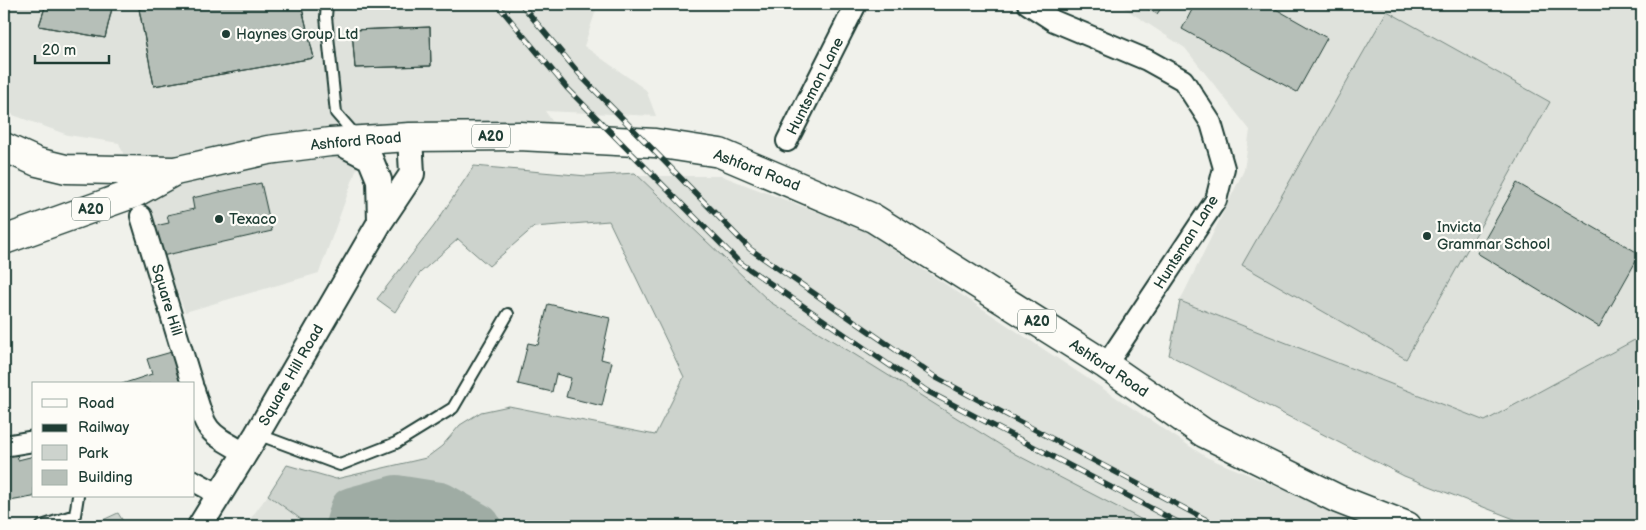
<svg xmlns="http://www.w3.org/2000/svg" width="1646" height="530" font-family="'Balsamiq Sans',sans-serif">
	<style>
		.built { fill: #dfe2dc }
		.green { fill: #cdd3cd; stroke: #768880 }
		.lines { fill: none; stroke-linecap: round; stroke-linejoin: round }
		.river { stroke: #9faca4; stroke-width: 44 }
		.building { fill: #b6bfb8; stroke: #1f3d34 }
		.service-casing { stroke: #1f3d34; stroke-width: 14 }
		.minor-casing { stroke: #1f3d34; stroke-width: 24 }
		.tertiary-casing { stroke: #1f3d34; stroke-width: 28 }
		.primary-casing { stroke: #1f3d34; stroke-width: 31 }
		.service { stroke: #fdfcf7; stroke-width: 10 }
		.minor { stroke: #fdfcf7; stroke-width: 20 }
		.tertiary { stroke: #fdfcf7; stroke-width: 24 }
		.primary { stroke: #fdfcf7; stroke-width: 28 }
		.rail-casing { stroke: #1f3d34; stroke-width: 5.5 }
		.rail { stroke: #fdfcf7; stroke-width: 4; stroke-dasharray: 11; stroke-linecap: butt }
		.poi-dot { fill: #1f3d34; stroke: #fdfcf7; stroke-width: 2 }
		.labels { text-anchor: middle; stroke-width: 4.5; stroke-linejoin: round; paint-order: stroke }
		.shield { fill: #fdfcf7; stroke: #62766e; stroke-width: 1 }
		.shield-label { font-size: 14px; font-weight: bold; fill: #1f3d34 }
		.poi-label { font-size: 15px; fill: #1f3d34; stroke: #fdfcf7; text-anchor: start }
		.street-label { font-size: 15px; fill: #1f3d34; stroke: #fdfcf7 }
	</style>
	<rect width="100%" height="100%" fill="#f0f1eb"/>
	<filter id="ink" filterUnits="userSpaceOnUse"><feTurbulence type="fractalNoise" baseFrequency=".02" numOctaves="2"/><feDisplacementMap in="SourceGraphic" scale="10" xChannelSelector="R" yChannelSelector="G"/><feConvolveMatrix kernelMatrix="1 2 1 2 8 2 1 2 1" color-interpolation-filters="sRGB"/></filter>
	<g filter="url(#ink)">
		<path class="built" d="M4,4H598L584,46L646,90L656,116L545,111L555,125L373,124L319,273L185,312L119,143L68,135L13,115L4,107Z
			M1118,4H1642V360L1485,421L1180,301L1244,170L1250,130L1185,48Z
			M587,176H722L862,229L1206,457L1371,526H1050Z
			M268,495L310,526H245Z"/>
		<path class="green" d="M1387,11L1550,102L1406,359L1242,265Z
			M474,166L587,176L635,173L770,302L1015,454L1154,526H501L400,489L352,497L341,526H310L268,495L287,465L336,479L426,458L442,446L460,425L481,412L509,406L655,435L684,377L609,221L534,227L489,266L458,239L420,273L395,312L377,299L434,226Z
			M1180,301L1485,421L1642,336V526H1532L1404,476L1169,355Z
			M118,513L126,526H90Z"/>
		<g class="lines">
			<path class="river" d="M347,526L352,509L396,497L440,504L479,526"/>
		</g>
		<path class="building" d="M46,4H113L105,38L39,26Z
			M46,4H113L105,38L39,26Z
			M170,4H301L314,58L154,86L139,9Z
			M170,4H301L314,58L154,86L139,9Z
			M1139,4H1164L1157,14Z
			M1195,4H1267L1327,38L1297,92L1182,29Z
			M430,27L431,66L355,68L352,30Z
			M430,27L431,66L355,68L352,30Z
			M261,183L272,231L162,256L155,226L169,223L167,215L194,209L192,198Z
			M1517,183L1640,254L1599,327L1477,253Z
			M548,304L610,318L601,359L612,362L602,406L566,397L571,378L556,374L552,392L518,384L528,343L538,345Z
			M175,351L185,384H122L152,374L147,359Z
			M17,453L18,460L34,456V496H38L4,502V456Z"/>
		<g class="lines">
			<g class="service-casing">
				<path id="service" d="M327,4L326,17L336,113L357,137
					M257,434L340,465L396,443L453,408L508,314
					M42,526L75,515L78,496"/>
			</g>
			<g class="minor-casing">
				<path id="minor" d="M1028,4L1054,21L1147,60L1183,80L1211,123L1224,168L1216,200L1106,365
					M787,141L856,4
					M141,216L192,384
					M194,390C207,433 206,431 245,453
					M4,446L34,441
					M194,481L220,495"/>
			</g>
			<g class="tertiary-casing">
				<path id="tertiary" d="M339,142L370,158L379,180L380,222
					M200,526L257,434L380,222L412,174L410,137"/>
			</g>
			<g class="primary-casing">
				<path id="primary" d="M4,147L37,162L66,169L173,171
					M4,240L135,193L175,171L268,150L330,142L410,137L519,136L655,143L720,153L873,218L1106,365L1204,433L1338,499L1407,526"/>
			</g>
			<use href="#service" class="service"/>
			<use href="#minor" class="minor"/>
			<use href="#tertiary" class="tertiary"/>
			<use href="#primary" class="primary"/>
			<g class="rail-casing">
				<path id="rail" d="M497,4L567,88L739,262L927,391L1185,526
					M521,4L582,77L750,249L935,377L1218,526"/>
			</g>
			<use href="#rail" class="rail"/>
		</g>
	</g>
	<g class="poi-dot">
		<circle cx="226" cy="34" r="5"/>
		<circle cx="219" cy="219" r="5"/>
		<circle cx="1427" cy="236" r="5"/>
	</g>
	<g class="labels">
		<g class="shield">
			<rect x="472" y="124.5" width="38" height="23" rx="4"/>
			<rect x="72" y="197.5" width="38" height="23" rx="4"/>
			<rect x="1018" y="309.5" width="38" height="23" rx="4"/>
		</g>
		<g class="shield-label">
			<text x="491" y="141">A20</text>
			<text x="91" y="214">A20</text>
			<text x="1037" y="326">A20</text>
		</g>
		<g class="poi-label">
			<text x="236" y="39">Haynes Group Ltd</text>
			<text x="229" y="224">Texaco</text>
			<text x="1437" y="232">Invicta<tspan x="1437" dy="17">Grammar School</tspan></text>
		</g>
		<g class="street-label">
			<text transform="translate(815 86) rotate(-63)" y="5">Huntsman Lane</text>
			<text transform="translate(356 141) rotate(-5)" y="5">Ashford Road</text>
			<text transform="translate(757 170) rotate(21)" y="5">Ashford Road</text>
			<text transform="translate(1186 242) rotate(-58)" y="5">Huntsman Lane</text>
			<text transform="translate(167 300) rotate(73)" y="5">Square Hill</text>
			<text transform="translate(1109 368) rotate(34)" y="5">Ashford Road</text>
			<text transform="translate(291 375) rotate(-60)" y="5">Square Hill Road</text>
		</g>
	</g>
	<rect width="1646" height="530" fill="none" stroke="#fdfcf7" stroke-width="20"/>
	<rect x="10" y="10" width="1626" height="510" fill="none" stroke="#1f3d34" stroke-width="2" filter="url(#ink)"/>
	<rect x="32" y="382" width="162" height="115" fill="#fdfcf7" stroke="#a4b0a9"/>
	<rect x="42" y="399" width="25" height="8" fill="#fdfcf7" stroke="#a4b0a9"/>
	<text x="78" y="408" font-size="15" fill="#1f3d34">Road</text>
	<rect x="42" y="424" width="25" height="8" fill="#1f3d34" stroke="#a4b0a9"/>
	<text x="78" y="432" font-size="15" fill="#1f3d34">Railway</text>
	<rect x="42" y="445" width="25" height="15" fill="#cdd3cd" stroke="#a4b0a9"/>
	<text x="78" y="458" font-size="15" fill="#1f3d34">Park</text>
	<rect x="42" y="470" width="25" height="15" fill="#b6bfb8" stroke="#a4b0a9"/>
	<text x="78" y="482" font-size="15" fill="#1f3d34">Building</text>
	<path d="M35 55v8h74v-8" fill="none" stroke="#1f3d34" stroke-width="2.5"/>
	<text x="42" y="55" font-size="15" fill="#1f3d34" stroke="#fdfcf7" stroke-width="4" paint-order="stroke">20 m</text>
</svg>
